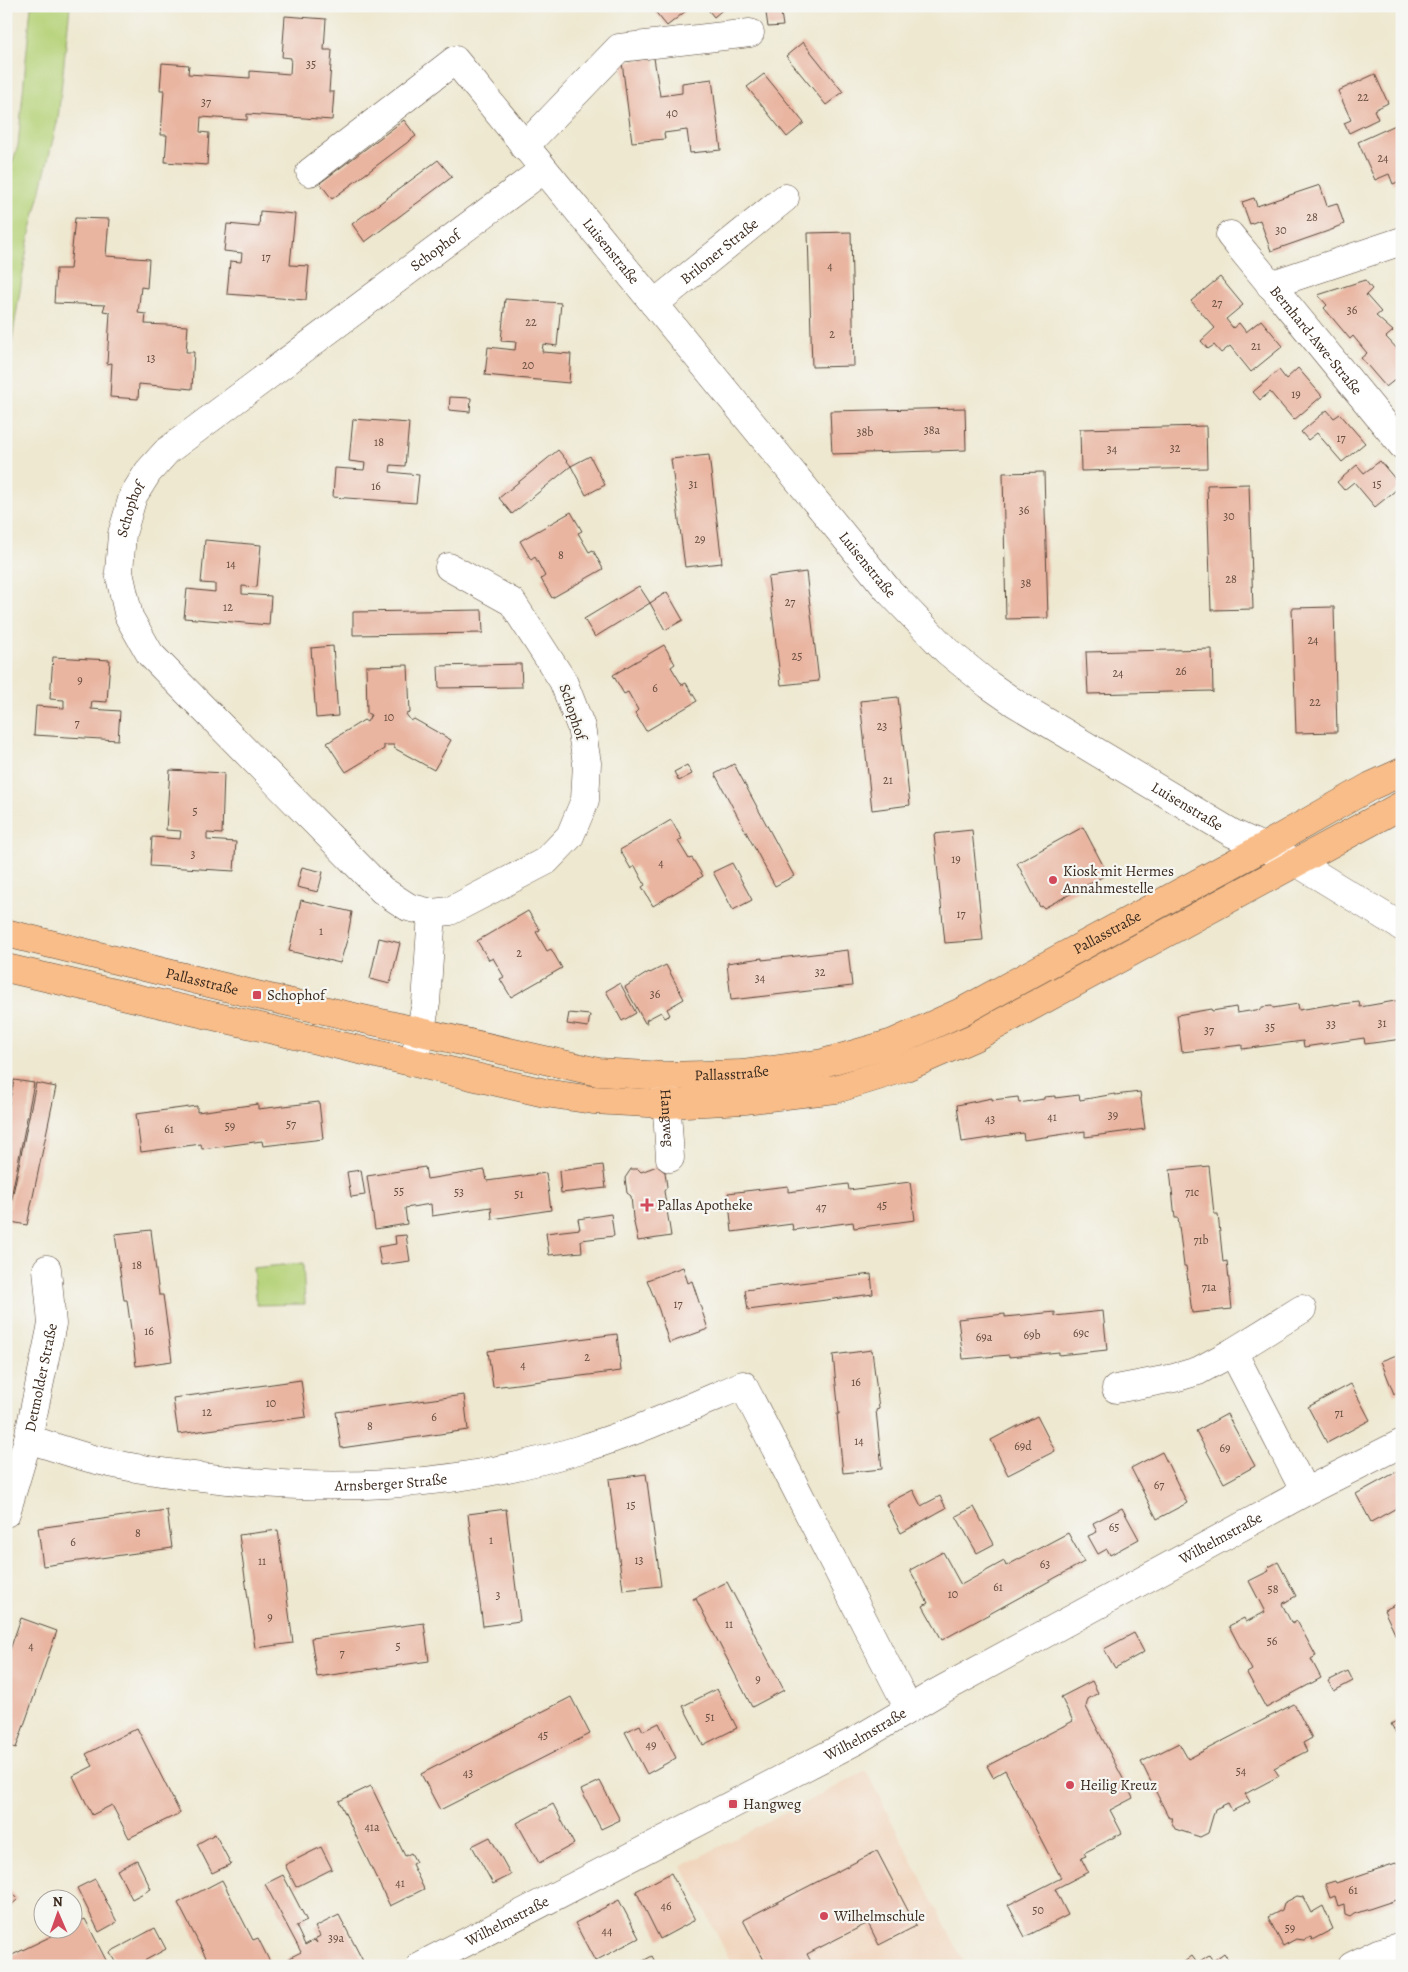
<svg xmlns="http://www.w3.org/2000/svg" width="1408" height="1972" font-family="Alegreya,serif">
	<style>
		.built { fill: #f1d5bd }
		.green { fill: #b5d278; stroke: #787e4b }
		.building { fill: #e9b5a1 }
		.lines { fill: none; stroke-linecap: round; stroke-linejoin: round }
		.minor-casing { stroke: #564639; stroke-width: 29 }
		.major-casing { stroke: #564639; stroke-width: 29 }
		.minor { stroke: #fff; stroke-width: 28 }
		.major { stroke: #f8bd89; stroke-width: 28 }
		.poi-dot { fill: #d1495b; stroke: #f6f6f2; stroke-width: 2 }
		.labels { text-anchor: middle; stroke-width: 4.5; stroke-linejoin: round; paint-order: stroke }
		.number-label { font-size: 12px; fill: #664d3f }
		.street-label { font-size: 15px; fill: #3b2a1e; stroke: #f6f6f2 }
		.poi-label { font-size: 15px; fill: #3b2a1e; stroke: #f6f6f2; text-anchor: start }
	</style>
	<rect width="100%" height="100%" fill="#f6f6f2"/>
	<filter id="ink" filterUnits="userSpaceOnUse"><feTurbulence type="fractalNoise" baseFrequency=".02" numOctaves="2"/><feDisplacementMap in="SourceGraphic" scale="10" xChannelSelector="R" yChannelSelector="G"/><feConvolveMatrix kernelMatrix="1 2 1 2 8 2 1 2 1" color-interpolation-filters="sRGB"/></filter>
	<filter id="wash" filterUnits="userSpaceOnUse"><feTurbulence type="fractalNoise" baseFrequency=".0096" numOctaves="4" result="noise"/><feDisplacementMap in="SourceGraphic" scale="20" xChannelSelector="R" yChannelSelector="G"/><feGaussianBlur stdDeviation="1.12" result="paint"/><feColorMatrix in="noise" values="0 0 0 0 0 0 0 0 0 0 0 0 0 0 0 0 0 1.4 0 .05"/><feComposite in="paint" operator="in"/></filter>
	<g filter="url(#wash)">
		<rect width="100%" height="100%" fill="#eee8d0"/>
		<path class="built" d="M866,1771L966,1966H733L682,1866Z"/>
		<path class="green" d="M31,6H70L58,119L28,242L6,376V180L18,146Z
			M303,1263L305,1304L257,1305L253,1268Z"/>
		<g id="blocks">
			<path class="building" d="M657,6H692L667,26L653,9Z
				M705,6H727L714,17Z
				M765,6H780L783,26L768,27Z
				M285,16L326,19L324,50H332L329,92H334L332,120L247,114V120L201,117L200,132L209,133L207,165L165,162L167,135H161L164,90H160L162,63L189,65L188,74L250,78V71L290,74L291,58L282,57Z
				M803,42L843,92L826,105L786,56Z
				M654,58L660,96L682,93V83L712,79L721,150L690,153L687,130L664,133L665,139L632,142L622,62Z
				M764,74L804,123L787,137L747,87Z
				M1375,74L1388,103L1374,110L1378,119L1349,133L1344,123L1351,120L1338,91Z
				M404,120L416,136L332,199L320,183Z
				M1400,123L1402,127V141L1399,142L1402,148V180L1393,184L1389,174L1375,180L1358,142Z
				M438,160L452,177L365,242L352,224Z
				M1320,185L1327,206L1337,203L1344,224L1334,228V229L1271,251L1260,220L1250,224L1242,202L1254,198L1257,206Z
				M260,211L295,214L290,265L309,266L306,300L227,294L230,261L241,262L242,253L224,251L227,224L259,227Z
				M75,218L109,219L106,256L149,259L147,288L141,287L138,313L146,314L145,324L188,326L186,352H194L192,389L139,384L138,399L110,397L112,363L107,364L110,312L103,311L105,305L54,303L56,269H70Z
				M851,232L854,366L812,367L808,233Z
				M1220,277L1243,305L1226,319L1233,328L1239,323L1246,332L1261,320L1283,346L1251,372L1230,346L1221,353L1214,345L1208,349L1201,341L1215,328L1191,301Z
				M1365,280L1372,289L1366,295L1381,312L1376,316L1393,331L1386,337L1402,354V374L1386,387L1361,358L1367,353L1353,336L1350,339L1324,308L1327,305L1318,295Z
				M505,299L561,303L557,346L543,344L542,352L571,354L569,383L485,375L488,347L515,350L516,342L501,341Z
				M1298,368L1322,396L1294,420L1270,392L1260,400L1253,392L1279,370L1286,379Z
				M450,397L471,398L470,412L449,410Z
				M965,408L966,450L832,454L830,411Z
				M1327,410L1334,418L1340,414L1365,443L1342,462L1317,433L1308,440L1301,432Z
				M353,419L409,423L405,466L391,465L390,472L419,475L416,503L333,497L335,468L364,470L365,463L349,461Z
				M1206,426L1207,468L1081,471L1080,429Z
				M558,450L571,466L512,514L499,498Z
				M709,455L722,563L685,567L671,459Z
				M590,456L605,485L586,495L571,466Z
				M1380,461L1401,486L1375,507L1354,482L1344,490L1337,482L1357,465L1364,473Z
				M1044,472L1048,618L1006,619L1003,473Z
				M1249,484L1253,609L1211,610L1207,485Z
				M571,512L582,531L578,533L589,552L593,550L603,569L552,598L541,579L545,576L535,557L531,560L520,541Z
				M205,540L261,545L257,587L242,586V594L271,596L269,625L184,618L187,589L215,592V584L201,583Z
				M806,572L819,681L781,685L768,577Z
				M639,586L650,603L595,637L584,619Z
				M667,592L683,620L665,630L650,603Z
				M1334,607L1337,732L1296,733L1292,608Z
				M482,610L483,633L353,635V612Z
				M664,645L675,664L671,667L682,685L686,683L697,701L646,731L635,713L638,710L628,692L624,694L613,675Z
				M333,646L338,716L316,718L311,648Z
				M1212,649L1213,693L1211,691L1088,694L1086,652Z
				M53,657L110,660L107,702L92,701L91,709L120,711L118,740L34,735L36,706L64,708V700L50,699Z
				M521,664L522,687L439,688L438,666Z
				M408,665L410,713L406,714L411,721L414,719L451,740L434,770L394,748V745H384V749L346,772L327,743L364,720L367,722L371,715L367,713L366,666Z
				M898,697L910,805L872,810L860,701Z
				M734,764L794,876L775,886L715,774Z
				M687,765L692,774L679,781L674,772Z
				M170,770L224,773L222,834L207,833V840L236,842L234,871L150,866L152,837L180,839L181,831L166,830Z
				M671,820L682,839L678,841L689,859L692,858L703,876L653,906L642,887L645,885L635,866L631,869L620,850Z
				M1083,827L1106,871L1104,872V876L1044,908L1042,906L1040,907L1017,863Z
				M972,830L983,940L945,943L934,834Z
				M732,863L752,900L733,910L713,872Z
				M302,867L323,872L318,892L297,887Z
				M301,900L352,912L347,940L340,963L289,951Z
				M528,911L540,930L536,932L547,951L551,949L562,968L511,997L500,979L504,977L493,958L489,960L477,941Z
				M379,938L400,943L390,984L370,979Z
				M848,950L852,986L731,1000L727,963L762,958V960Z
				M666,965L684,999L667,1009L670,1015L665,1018L661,1012L646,1020L647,1023H645L625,987L649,972L650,973Z
				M620,983L636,1013L622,1021L606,991Z
				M1395,1001H1402V1039L1365,1044L1364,1038L1304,1047L1303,1041L1242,1049V1045L1182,1052L1177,1015L1211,1009L1212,1011L1236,1007L1237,1013L1262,1009V1007L1272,1006L1273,1008L1298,1004L1299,1010L1334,1004V1005L1359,1002L1360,1007Z
				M569,1013L590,1015L588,1027L567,1024Z
				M14,1080L34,1083L9,1208L6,1207V1118Z
				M36,1083L56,1087L27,1225L6,1221V1214L8,1208H10Z
				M1140,1092L1145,1129L1085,1137V1131L1024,1140L1023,1133L962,1142L957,1105L992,1098V1100L1018,1097L1019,1103L1044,1099V1097L1055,1096V1098L1079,1095L1080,1100L1115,1094V1095Z
				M319,1102L323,1139L263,1146L262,1141L202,1149L201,1144L141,1152L136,1114L197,1106V1112L258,1104V1109Z
				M603,1165L606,1188L561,1193L559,1171Z
				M657,1166L665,1172L667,1187L664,1191L671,1236L638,1241L633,1218L631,1196L627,1193L625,1178L631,1169H638L641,1172Z
				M1209,1166L1214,1214H1218L1223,1262L1227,1261L1232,1309L1192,1313L1186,1266H1184L1178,1218H1175L1170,1170Z
				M425,1167L427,1179L485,1170L487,1181L546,1173L551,1210L492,1219L491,1207L432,1216L431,1204L405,1208L407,1224L375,1229L367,1176Z
				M361,1170L365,1195L351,1197L347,1172Z
				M910,1182L915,1220L854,1228L853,1222L793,1230L792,1224L732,1232L728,1193L788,1186V1192L848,1184L849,1190Z
				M611,1214L614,1236L581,1240L582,1252L549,1255L546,1233L580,1229L578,1219Z
				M151,1230L159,1295H163L172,1361L136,1366L127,1300H124L115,1234Z
				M406,1235L410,1261L381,1265L378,1247L396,1244L395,1236Z
				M683,1267L688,1283L692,1281L708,1329L669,1343L659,1310L647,1280Z
				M871,1274L873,1294L748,1310L745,1290Z
				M1103,1311L1107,1350L1059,1355V1352L1009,1357V1355L963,1359L958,1319L1005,1314V1317L1055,1312V1316Z
				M617,1334L621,1371L493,1387L488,1351Z
				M872,1350L879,1409L876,1410L882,1469L843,1473L837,1414H839L833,1355Z
				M1402,1353V1390L1394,1394L1381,1361Z
				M301,1380L306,1417L178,1434L173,1398Z
				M1351,1384L1370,1420L1327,1443L1308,1407Z
				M464,1395L468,1430L341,1448L336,1412Z
				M1227,1414L1255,1466L1224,1483L1196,1431Z
				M1037,1416L1055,1451L1008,1475L991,1440Z
				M1162,1452L1187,1503L1157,1519L1131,1468Z
				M1402,1469V1505L1371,1522L1356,1494Z
				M646,1474L661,1586L623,1590L609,1479Z
				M913,1490L921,1506L940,1496L946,1508L901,1533L886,1504Z
				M974,1507L994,1544L977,1553L956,1516Z
				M1122,1508L1139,1539L1110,1555L1107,1549L1098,1554L1088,1536L1097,1532L1093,1523Z
				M506,1509L520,1621L483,1626L468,1514Z
				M167,1510L172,1548L43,1566L38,1528Z
				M278,1530L293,1643L255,1648L239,1535Z
				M1068,1533L1084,1562L942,1640L923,1606L928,1603L910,1570L943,1552L961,1585L1004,1561L1006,1566Z
				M1278,1562L1296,1596L1282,1604L1292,1624L1297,1621L1316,1656L1311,1659L1321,1678L1266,1708L1247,1673L1252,1670L1229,1626L1244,1618L1246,1622L1265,1612L1249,1581L1269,1571L1267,1568Z
				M727,1582L784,1690L752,1707L696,1599H693Z
				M1402,1602V1649L1384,1610Z
				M21,1618L57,1631L16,1748L6,1745V1661Z
				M424,1623L429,1661L317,1677L311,1638Z
				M1134,1633L1144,1652L1115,1668L1104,1649Z
				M1348,1671L1353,1681L1334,1691L1328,1681Z
				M1092,1681L1098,1693L1088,1699L1086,1707L1133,1798L1110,1810L1122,1833L1084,1853L1086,1856L1081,1858L1088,1872L1055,1889L1068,1915L1025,1937L1008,1905L1061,1878L1005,1770L993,1777L987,1766L1073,1721L1061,1697Z
				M717,1689L737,1728L703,1745L683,1706Z
				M571,1697L590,1734L440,1810L421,1774Z
				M1294,1704L1312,1738L1303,1743L1307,1751L1274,1768L1279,1776L1245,1794L1250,1802L1232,1811L1228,1803L1215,1809L1208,1833L1200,1837L1175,1829L1171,1821L1172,1818H1169L1141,1762L1179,1743L1188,1759Z
				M1402,1718V1732L1397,1735L1391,1724Z
				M659,1723L676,1758L647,1774L625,1732L640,1725L643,1731Z
				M137,1728L180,1813L129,1838L112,1805L92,1815L73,1776L93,1766L86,1754Z
				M600,1781L620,1820L601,1829L581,1790Z
				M371,1786L405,1856L411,1853L416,1862L412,1864L424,1889L390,1906L339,1801Z
				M553,1804L574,1844L539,1863L517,1823Z
				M215,1834L231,1864L212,1873L197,1844Z
				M490,1837L511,1875L493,1884L472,1846Z
				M321,1847L332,1869L296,1887L285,1865Z
				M877,1851L916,1926L879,1945L868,1923L807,1954L813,1966H767L743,1920Z
				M137,1860L151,1889L132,1899L117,1870Z
				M1402,1861V1898L1354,1914L1350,1917L1345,1915L1344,1904L1338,1906L1335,1896L1330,1898L1325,1884L1335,1881L1336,1883Z
				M671,1873L695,1920L660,1939L636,1891Z
				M283,1875L307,1921L296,1926L305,1945L314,1940L317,1943L315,1939L320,1936L315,1927L339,1915L364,1963L358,1966H290L287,1959L301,1952L265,1884Z
				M95,1879L117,1922L99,1932L77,1888Z
				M222,1880L253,1940L258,1938L272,1966H203L209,1963L178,1903Z
				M6,1886L18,1899L6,1910Z
				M1297,1896L1303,1897L1311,1913L1323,1906L1333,1929L1312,1940L1311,1937L1304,1940L1296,1939L1283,1946L1268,1917L1282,1910L1284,1903Z
				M619,1900L639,1938L595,1961L575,1923Z
				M85,1919L109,1966H10L6,1958L64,1930H72V1925Z
				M155,1928L166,1949L135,1966H117L110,1952Z
				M1224,1953L1232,1966H1179L1192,1956L1197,1963L1209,1955L1213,1961Z
				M652,1956L657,1966H634Z"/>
		</g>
	</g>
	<g filter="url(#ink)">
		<use href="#blocks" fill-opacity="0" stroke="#564639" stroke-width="1"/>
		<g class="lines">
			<g class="minor-casing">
				<g id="minor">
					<path d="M524,147L619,48L750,33"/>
					<path id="s1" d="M310,172L455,60L888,590L947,651L989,685L1015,703L1232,833L1296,862L1402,927"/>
					<path id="s2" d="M1230,235L1402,445"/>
					<path d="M1270,285L1402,241"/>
					<path id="s3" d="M654,304L785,198"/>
					<path d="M432,913L450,911L546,861L570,836L585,800L587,763L581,727L563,681L512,602L449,567"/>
					<path id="s4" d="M414,1062L426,1003L432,913L408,907L382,890L150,654L129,617L119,572L122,534L133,496L148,472L167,451L543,170"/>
					<path id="s5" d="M665,1080L670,1158"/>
					<path d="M1233,1352L1302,1309"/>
					<path d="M1116,1389L1174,1378L1198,1371L1233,1352L1305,1492"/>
					<path id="s6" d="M28,1439C48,1445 68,1452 89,1458C123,1467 158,1472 193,1476C324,1493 451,1489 578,1450C634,1433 689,1408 743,1385L909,1709"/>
					<path id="s7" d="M6,1513L28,1439L52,1324L47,1269"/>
					<path id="s8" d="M420,1966L857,1740L936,1693L1305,1492L1402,1443"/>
					<path d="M1352,1966L1378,1953L1402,1946"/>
				</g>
			</g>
			<g class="major-casing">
				<g id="major">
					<path id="s9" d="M6,933L257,995L598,1072L664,1076L742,1074L823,1063L893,1043L961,1012L1262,848L1371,786L1402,772"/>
					<path d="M6,968L545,1093L593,1100L666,1104L745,1100L836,1089L904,1068L973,1038L1402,805"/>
				</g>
			</g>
			<use href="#minor" class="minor"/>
			<use href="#major" class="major"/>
		</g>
	</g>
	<g class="poi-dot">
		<circle cx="1053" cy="880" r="5"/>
		<rect x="252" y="990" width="10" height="10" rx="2.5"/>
		<path d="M644.5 1197.5h5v5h5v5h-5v5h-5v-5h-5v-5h5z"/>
		<circle cx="1070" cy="1785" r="5"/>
		<rect x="728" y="1799" width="10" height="10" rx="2.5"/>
		<circle cx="824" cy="1916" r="5"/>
	</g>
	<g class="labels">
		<g class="number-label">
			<text x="311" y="68">35</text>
			<text x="1363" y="101">22</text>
			<text x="206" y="106">37</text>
			<text x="672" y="117">40</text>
			<text x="1383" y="162">24</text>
			<text x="1312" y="221">28</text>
			<text x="1281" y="234">30</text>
			<text x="266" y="261">17</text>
			<text x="830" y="270">4</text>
			<text x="1217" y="307">27</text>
			<text x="1352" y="314">36</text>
			<text x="531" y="326">22</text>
			<text x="832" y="338">2</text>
			<text x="1256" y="350">21</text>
			<text x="151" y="362">13</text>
			<text x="528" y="369">20</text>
			<text x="1296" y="398">19</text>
			<text x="932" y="434">38a</text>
			<text x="865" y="436">38b</text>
			<text x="1341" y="442">17</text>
			<text x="379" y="446">18</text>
			<text x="1175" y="452">32</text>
			<text x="1112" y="453">34</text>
			<text x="693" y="488">31</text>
			<text x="1377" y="488">15</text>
			<text x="376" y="490">16</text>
			<text x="1024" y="514">36</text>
			<text x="1229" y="520">30</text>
			<text x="700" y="543">29</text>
			<text x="561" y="559">8</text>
			<text x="231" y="568">14</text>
			<text x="1231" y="583">28</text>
			<text x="1026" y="587">38</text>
			<text x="790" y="606">27</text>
			<text x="228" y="611">12</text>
			<text x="1313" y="644">24</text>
			<text x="797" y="660">25</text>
			<text x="1181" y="675">26</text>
			<text x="1118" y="677">24</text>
			<text x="80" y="684">9</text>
			<text x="655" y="692">6</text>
			<text x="1315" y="706">22</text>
			<text x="389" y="721">10</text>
			<text x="77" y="727">7</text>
			<text x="882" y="730">23</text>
			<text x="888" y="784">21</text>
			<text x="195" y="815">5</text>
			<text x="193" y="858">3</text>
			<text x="956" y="863">19</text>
			<text x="661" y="867">4</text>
			<text x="961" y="918">17</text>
			<text x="321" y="935">1</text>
			<text x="519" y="957">2</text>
			<text x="820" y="976">32</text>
			<text x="760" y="982">34</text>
			<text x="655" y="998">36</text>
			<text x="1382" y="1027">31</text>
			<text x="1331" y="1028">33</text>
			<text x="1270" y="1031">35</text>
			<text x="1209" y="1034">37</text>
			<text x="1113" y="1119">39</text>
			<text x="1052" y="1121">41</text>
			<text x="990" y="1123">43</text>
			<text x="291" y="1128">57</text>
			<text x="230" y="1130">59</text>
			<text x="169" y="1133">61</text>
			<text x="399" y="1195">55</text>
			<text x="459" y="1196">53</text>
			<text x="1192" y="1196">71c</text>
			<text x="519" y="1198">51</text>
			<text x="882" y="1209">45</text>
			<text x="821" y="1211">47</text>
			<text x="1201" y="1244">71b</text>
			<text x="137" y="1269">18</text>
			<text x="1209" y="1291">71a</text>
			<text x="678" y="1308">17</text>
			<text x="149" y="1335">16</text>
			<text x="1081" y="1337">69c</text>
			<text x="1032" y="1339">69b</text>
			<text x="984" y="1341">69a</text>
			<text x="587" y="1361">2</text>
			<text x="523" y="1369">4</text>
			<text x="856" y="1386">16</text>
			<text x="271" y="1407">10</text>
			<text x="207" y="1416">12</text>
			<text x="1339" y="1417">71</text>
			<text x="434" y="1421">6</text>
			<text x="370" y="1430">8</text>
			<text x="859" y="1445">14</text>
			<text x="1023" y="1450">69d</text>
			<text x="1225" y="1452">69</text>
			<text x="1159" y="1489">67</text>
			<text x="631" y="1509">15</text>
			<text x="1114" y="1531">65</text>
			<text x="138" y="1537">8</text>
			<text x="491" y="1544">1</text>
			<text x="73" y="1546">6</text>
			<text x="639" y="1564">13</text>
			<text x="262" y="1565">11</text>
			<text x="1045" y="1568">63</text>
			<text x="998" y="1591">61</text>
			<text x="1273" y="1593">58</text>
			<text x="953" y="1598">10</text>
			<text x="498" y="1599">3</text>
			<text x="270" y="1621">9</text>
			<text x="729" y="1628">11</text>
			<text x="1272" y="1645">56</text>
			<text x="31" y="1650">4</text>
			<text x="398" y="1650">5</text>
			<text x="342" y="1657">7</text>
			<text x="758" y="1683">9</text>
			<text x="710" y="1721">51</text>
			<text x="543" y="1739">45</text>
			<text x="651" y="1749">49</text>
			<text x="1241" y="1775">54</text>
			<text x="468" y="1777">43</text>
			<text x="372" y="1831">41a</text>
			<text x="400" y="1887">41</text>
			<text x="1353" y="1894">61</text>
			<text x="666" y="1910">46</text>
			<text x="1038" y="1914">50</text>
			<text x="1290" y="1932">59</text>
			<text x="607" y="1935">44</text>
			<text x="336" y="1942">39a</text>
		</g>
		<g class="street-label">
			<text dy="5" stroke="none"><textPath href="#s4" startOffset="1095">Schophof</textPath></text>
			<text dy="5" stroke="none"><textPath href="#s1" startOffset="430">Luisenstraße</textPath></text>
			<text dy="5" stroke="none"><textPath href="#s3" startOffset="84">Briloner Straße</textPath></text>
			<text dy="5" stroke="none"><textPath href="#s2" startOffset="136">Bernhard-Awe-Straße</textPath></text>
			<text dy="5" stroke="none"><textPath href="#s4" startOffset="690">Schophof</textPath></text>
			<text dy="5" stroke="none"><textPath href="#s1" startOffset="835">Luisenstraße</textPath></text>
			<text transform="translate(573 712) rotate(72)" y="5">Schophof</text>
			<text dy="5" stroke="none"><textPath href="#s1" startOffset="1239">Luisenstraße</textPath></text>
			<text dy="5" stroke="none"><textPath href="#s9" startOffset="1148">Pallasstraße</textPath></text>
			<text dy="5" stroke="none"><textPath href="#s9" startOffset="202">Pallasstraße</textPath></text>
			<text dy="5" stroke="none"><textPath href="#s9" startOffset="742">Pallasstraße</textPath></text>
			<text dy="5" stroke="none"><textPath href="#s5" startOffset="38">Hangweg</textPath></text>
			<text dy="5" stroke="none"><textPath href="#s7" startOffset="140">Detmolder Straße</textPath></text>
			<text dy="5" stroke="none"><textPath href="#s6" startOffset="368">Arnsberger Straße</textPath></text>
			<text dy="5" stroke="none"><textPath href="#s8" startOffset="908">Wilhelmstraße</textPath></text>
			<text dy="5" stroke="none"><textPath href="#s8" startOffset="502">Wilhelmstraße</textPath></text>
			<text dy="5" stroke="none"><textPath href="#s8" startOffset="98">Wilhelmstraße</textPath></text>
		</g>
		<g class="poi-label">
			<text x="1063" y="876">Kiosk mit Hermes<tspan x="1063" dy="17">Annahmestelle</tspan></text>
			<text x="267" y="1000">Schophof</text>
			<text x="657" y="1210">Pallas Apotheke</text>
			<text x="1080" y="1790">Heilig Kreuz</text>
			<text x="743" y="1809">Hangweg</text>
			<text x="834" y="1921">Wilhelmschule</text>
		</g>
	</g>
	<rect width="1408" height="1972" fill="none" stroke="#f6f6f2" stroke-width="25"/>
	<g transform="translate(58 1914) rotate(358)"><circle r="24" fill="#f6f6f2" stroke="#aba49d"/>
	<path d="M0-4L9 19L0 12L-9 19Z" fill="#d1495b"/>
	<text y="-8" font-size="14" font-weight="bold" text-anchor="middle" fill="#3b2a1e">N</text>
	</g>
</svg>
